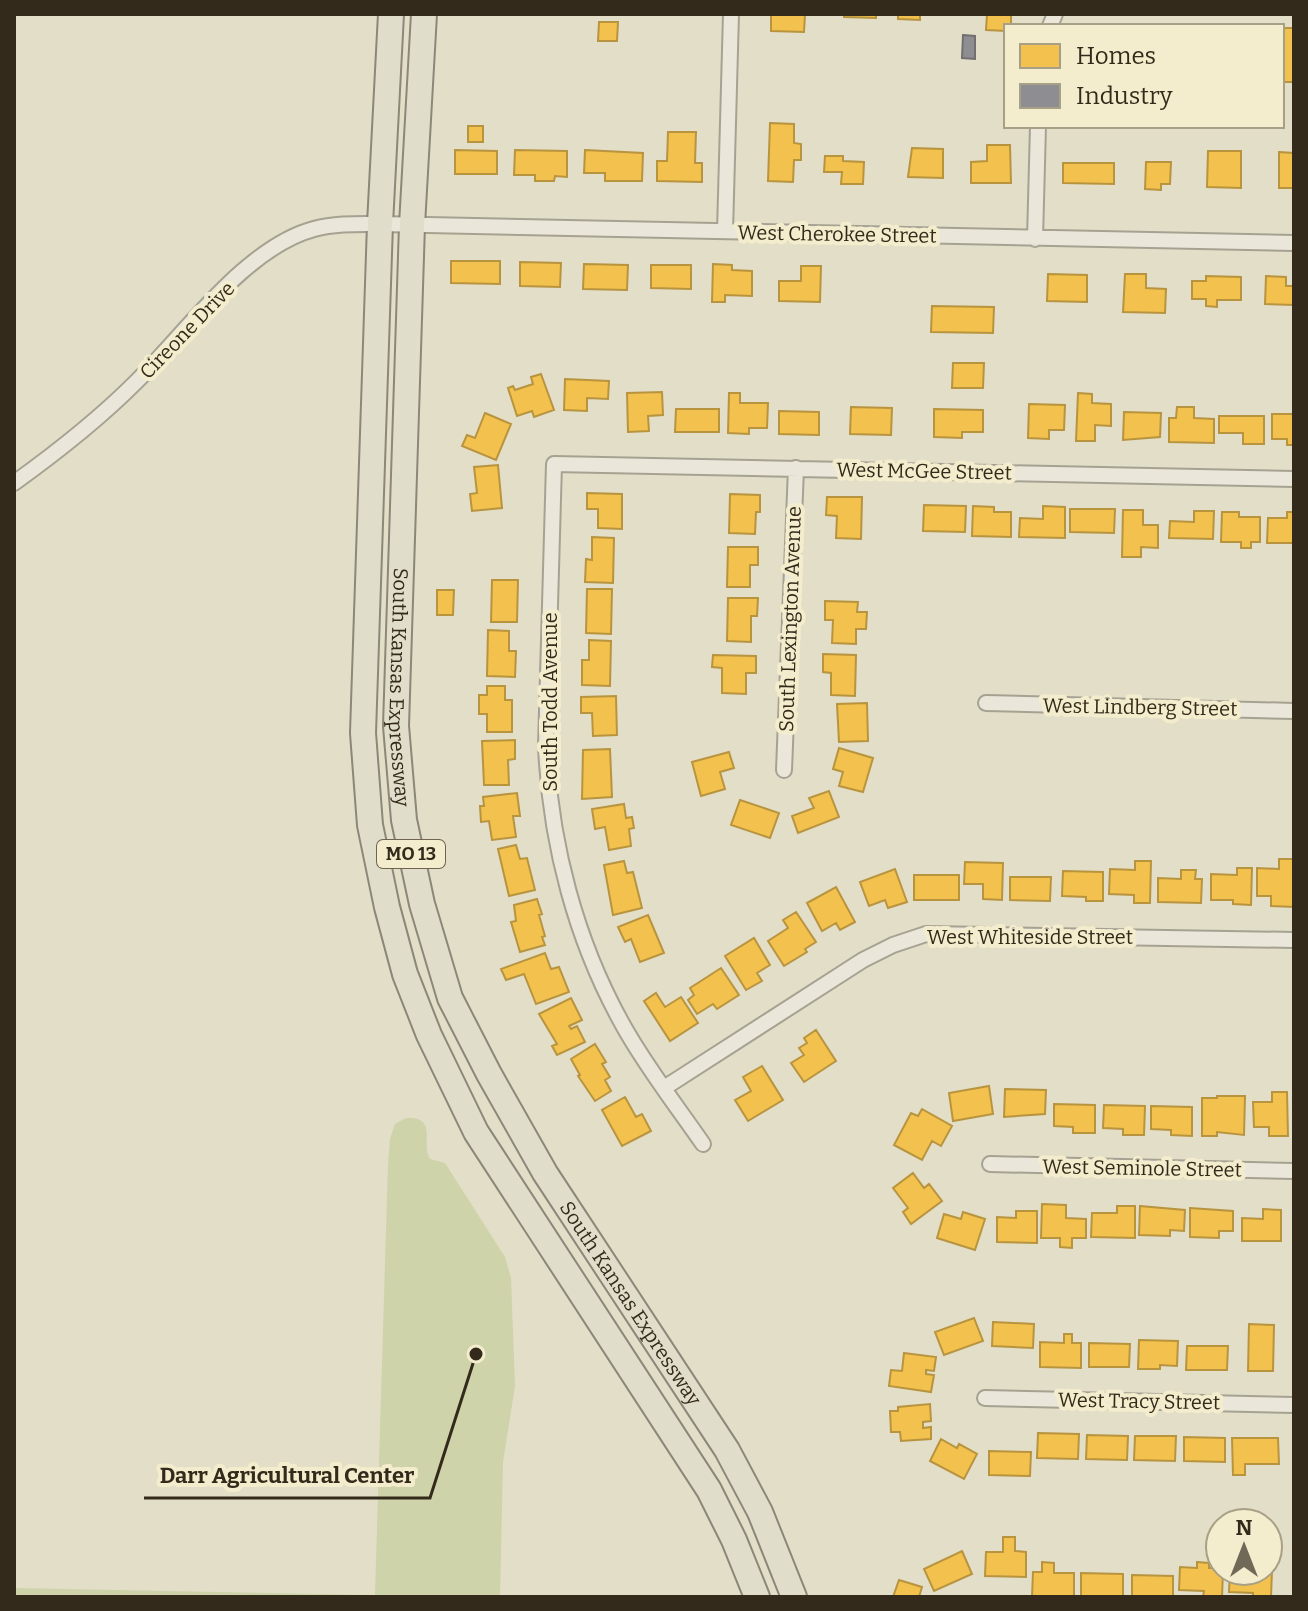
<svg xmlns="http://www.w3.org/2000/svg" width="1308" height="1611" font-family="Bitter,serif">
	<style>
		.green { fill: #ced3aa }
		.homes { fill: #f2c14e; stroke: #b9943f; stroke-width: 2 }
		.industry { fill: #8d8d92; stroke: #726f6e; stroke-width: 2 }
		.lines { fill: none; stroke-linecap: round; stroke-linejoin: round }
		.street-casing { stroke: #a6a292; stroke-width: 18 }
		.primary-casing { stroke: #8c8779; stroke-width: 28 }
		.street { stroke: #eae7da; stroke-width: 14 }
		.primary { stroke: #e1ddcb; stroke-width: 24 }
		.labels { text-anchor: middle; stroke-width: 8; stroke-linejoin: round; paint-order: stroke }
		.shield { fill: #f4edcd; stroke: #6e6450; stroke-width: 2 }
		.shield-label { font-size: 18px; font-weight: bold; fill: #342a1b }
		.street-label { font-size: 20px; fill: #342a1b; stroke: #f4edcd }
		.leader { fill: none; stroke: #342a1b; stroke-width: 3 }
		.callout-dot { fill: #342a1b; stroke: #f4edcd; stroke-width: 3 }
		.callout-label { font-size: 22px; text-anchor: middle; font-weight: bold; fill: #342a1b; stroke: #f4edcd; stroke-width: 8; stroke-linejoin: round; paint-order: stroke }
	</style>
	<rect width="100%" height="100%" fill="#e2dec8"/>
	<path class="green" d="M406,1118C439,1116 420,1144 430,1159L445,1163L505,1257L511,1278L515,1386L503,1462L500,1597H14V1588L375,1595L388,1165L390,1139L395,1124Z"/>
	<path class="homes" d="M771,14H805L804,32L771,31Z
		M844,14H876V18L844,17Z
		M898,14H920V20L898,19Z
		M987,14H1011V26H1006V31L986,30Z
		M599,22H618L617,41H598Z
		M1282,28H1294V82H1282Z
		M770,123L794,124V143L801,144V160H794L793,182L768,181Z
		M468,126H483V142H468Z
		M668,132H696L695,163H702V182L657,181V161H667Z
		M987,145H1010L1011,183H971V162L987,161Z
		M912,148L943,149V178L908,177Z
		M455,150L497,151V174H455Z
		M515,150L567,151V177L555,176L554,181H535V175H514Z
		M585,150L643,153L642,181H605V173H584Z
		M1208,151H1241V188L1207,187Z
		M1279,152L1294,153V188H1279Z
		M825,156H843V161L864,162L863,184H841L842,172H824Z
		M1146,162H1171L1170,184H1161V190L1145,189Z
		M1063,163H1114V184L1063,183Z
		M451,261H500V284L451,283Z
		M520,262L561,263L560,287L520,286Z
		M584,264L628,265L627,290L583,289Z
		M713,264L732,265V270L752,271V296L725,295V302H712Z
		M651,265H691V289L651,288Z
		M801,266H821L820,302L779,301V281H801Z
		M1048,274L1087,275V302L1047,301Z
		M1125,274H1146V288L1166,289L1165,313L1123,312Z
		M1206,276L1241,277V300H1217V307L1206,306V299H1192V281H1206Z
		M1266,276L1286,277V286H1294V305L1265,304Z
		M932,306L994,307L993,333L931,332Z
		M953,363H984L983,388H952Z
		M541,374L554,410L534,417L532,411L517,416L508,388L513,386L515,390L533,384L531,377Z
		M565,379L609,381L608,399L587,398V411L564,410Z
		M662,392L663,415L648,416L649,431L628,432L627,393Z
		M729,393H740V403H768L767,428H749V434L728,433Z
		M1078,393L1092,394V403L1111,404V426L1095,425V441H1076Z
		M1029,404L1065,405L1064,430H1049V439L1028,438Z
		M851,407L892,408L891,435L850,434Z
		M1177,407H1194V418L1214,419V443L1169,442V418H1176Z
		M676,409H719V432H675Z
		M934,409L983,410V432H962V438L934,437Z
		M779,411L819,412V435L779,434Z
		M1124,412L1161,413L1160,437L1123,440Z
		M485,413L511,424L496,460L462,446L467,435L475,438Z
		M1272,414H1294V445H1287V439H1272Z
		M1219,416H1264V444H1243V433H1219Z
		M498,465L502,508L472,511L470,494L477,493L474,467Z
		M587,493L622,494V529L598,528V509H587Z
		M730,494L760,495V512H756L755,534L729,533Z
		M827,497H862L861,539L836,538L837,516L826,515Z
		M924,505L966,506L965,532L923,531Z
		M973,506L994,507V512H1011V537L972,536Z
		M1043,506L1065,507V538L1019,537L1020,518L1043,519Z
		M1070,509H1115L1114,533L1070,532Z
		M1123,510H1143V525H1158V548L1141,547V557H1122Z
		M1194,511H1214L1213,539L1169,538L1170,521L1194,522Z
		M1222,512H1239V517H1260V542H1251V548H1241V542H1221Z
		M1287,512H1294V543H1267L1268,518H1287Z
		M592,537L614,538L613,583L585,582L586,559L592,560Z
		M728,547H758V565H750V587H727Z
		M492,580H518L517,622H491Z
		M587,589H612L611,634L586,633Z
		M437,590H454L453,615H437Z
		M728,598H758L757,616H751V642L727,641Z
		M825,601L858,602L857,612H867L866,629H856V644L832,643L833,620H825Z
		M488,630L509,631V651H516L515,677L487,676Z
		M589,640L611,641L610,686L582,685V660H589Z
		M823,654L856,655L855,696L831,695V673L823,672Z
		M713,655L756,656V673H746V694L722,693V668L712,667Z
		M487,686H505V700H512V732H487V714H479V695H487Z
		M616,696L617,735L593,736L592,713H581V697Z
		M867,703L868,741L839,742L837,704Z
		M515,740V759L508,760L509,785H484L482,741Z
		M839,748L873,758L863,792L839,786L843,772L833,769Z
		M610,749L612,797L582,799L583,750Z
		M729,752L734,768L720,772L725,789L701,796L692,762Z
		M829,791L839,817L798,833L792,816L814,808L809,798Z
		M517,793L520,816H513L516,837L492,840L489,821L481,822L480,806H484L483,797Z
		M740,800L779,813L770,838L731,825Z
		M624,804L626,818L632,817L634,828L629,829L631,846L609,850L605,827L595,829L592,809Z
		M516,845L520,859L527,858L535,890L509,896L498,849Z
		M1279,859H1294V907L1271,906V896H1257V868L1279,869Z
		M624,861L627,873L633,872L642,908L613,915L604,865Z
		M1135,861H1151L1150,903H1134V895L1109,894L1110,869L1135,870Z
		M965,862L1003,863L1002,900L983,899V884H964Z
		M1237,868H1252L1251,905L1233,904V900H1211V874L1237,875Z
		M895,869L907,902L888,908L885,900L869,906L860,882Z
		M1181,870H1196L1195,879H1202L1201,903L1158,902V878L1181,879Z
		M1063,871L1103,872V901H1086V897L1062,896Z
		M914,875H959V900H914Z
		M1010,877H1051L1050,901L1010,900Z
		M836,887L855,922L840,930L836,923L822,931L807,903Z
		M537,899L542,914L539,915L545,936L542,937L545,945L520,952L511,922L516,921L514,905Z
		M796,912L816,942L805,949L807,952L784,966L768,941L788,928L783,920Z
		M648,915L664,953L640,962L631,939L625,942L618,927Z
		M754,938L770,965L757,973L762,981L746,990L725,956Z
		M545,953L551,969L559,967L569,992L536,1004L524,974L506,980L501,969Z
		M721,968L739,995L717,1009L713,1004L697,1014L688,1000L694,995L690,988Z
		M656,993L665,1007L681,997L698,1023L670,1041L644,1001Z
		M571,998L582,1020L569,1026L571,1029L577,1026L585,1042L557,1055L552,1046L557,1044L539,1014Z
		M816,1030L836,1061L804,1082L791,1063L804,1055L799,1048L807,1043L804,1038Z
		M595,1044L606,1062L602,1064L610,1077L605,1080L611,1091L595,1101L578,1076L580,1075L571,1059Z
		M762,1066L783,1100L748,1121L735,1100L751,1091L743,1077Z
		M989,1086L993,1114L953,1121L949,1093Z
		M1005,1089L1046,1090L1045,1114L1004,1117Z
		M1272,1092H1287L1288,1136H1269V1127H1254L1253,1102H1272Z
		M1217,1096H1245L1244,1135L1217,1132V1136H1202V1098H1217Z
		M625,1097L636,1117L642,1114L651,1131L622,1146L602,1110Z
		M1054,1104L1095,1105V1133H1073V1127L1054,1126Z
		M1104,1105L1145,1106L1144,1135H1123V1129L1103,1128Z
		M1151,1106L1192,1107V1136L1171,1135V1130L1151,1129Z
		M922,1109L952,1126L941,1146L932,1141L922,1160L894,1145L911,1113L918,1116Z
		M913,1173L924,1188L929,1184L942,1201L911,1224L903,1212L908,1208L893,1188Z
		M1042,1204L1066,1205V1218L1086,1219V1238H1072V1248L1060,1247V1238H1041Z
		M1117,1206H1135V1238L1091,1237L1092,1213H1117Z
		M1140,1206L1185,1210L1184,1231L1170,1230V1236L1139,1235Z
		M1190,1208L1233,1211V1231H1219V1238L1190,1237Z
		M1263,1209L1281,1210V1241H1242V1218L1263,1219Z
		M1016,1211H1037V1243L997,1242V1217L1016,1218Z
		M963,1212L985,1219L975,1250L937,1238L944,1214L961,1219Z
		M974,1318L983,1341L944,1355L935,1332Z
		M993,1322L1034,1324L1033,1348L992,1346Z
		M1249,1324L1274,1325L1273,1371H1248Z
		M1064,1334H1072V1343H1081V1368L1040,1367V1342L1064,1343Z
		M1139,1340L1178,1341L1177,1366L1160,1365V1369H1138Z
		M1089,1343L1130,1344L1129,1367H1089Z
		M1187,1346H1228L1227,1370H1186Z
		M904,1353L936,1357L934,1371L926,1370V1374L934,1375L931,1392L889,1386L891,1370L902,1371Z
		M930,1404L931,1421L923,1422V1428L931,1427V1439L901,1441L900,1432H891L890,1411H898V1407Z
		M1038,1433L1079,1434L1078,1459L1037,1458Z
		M1087,1435L1128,1436L1127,1460L1086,1459Z
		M1135,1436H1176L1175,1461L1134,1460Z
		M1184,1437L1225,1438V1462L1184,1461Z
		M1232,1438H1278L1279,1464H1245V1475H1233Z
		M941,1439L957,1448L959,1444L977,1454L964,1479L930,1461Z
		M989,1451L1031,1452L1030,1476L989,1475Z
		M1003,1537H1015V1551L1026,1552V1577L985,1576L986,1552H1003Z
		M962,1551L972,1574L934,1591L924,1569Z
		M1042,1562L1054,1563V1573H1074V1597H1032L1033,1572H1042Z
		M1197,1562L1209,1563V1568H1220L1223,1571L1222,1597H1203L1204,1591L1179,1590L1180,1567L1197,1568Z
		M1272,1570L1271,1597H1253V1593L1229,1592L1230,1571Z
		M1081,1573L1123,1574V1597H1081Z
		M1132,1575L1173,1576V1597H1132Z
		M899,1580L922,1587L919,1597H893Z"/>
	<path class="industry" d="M963,35L975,36V59L962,58Z"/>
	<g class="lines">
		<g class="street-casing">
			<path id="street" d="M1050,26L1055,14
				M725,231L731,14
				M1035,239L1038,126
				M14,483C53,455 102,416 136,382C185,334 246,247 314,229C336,223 358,224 380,224L1294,243
				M986,703L1294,711
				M784,770L796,468
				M664,1088L863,960L893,945L926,934L1294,940
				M703,1144C676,1105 647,1068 624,1027C576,942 550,843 546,746L554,464L1294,479
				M990,1164L1294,1171
				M985,1398L1294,1405"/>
		</g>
		<g class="primary-casing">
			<g id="primary">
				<path d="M391,14L380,224L363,733L370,825L387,907L405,974L429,1035L476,1132L709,1490L734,1540L757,1597"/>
				<path id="s1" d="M424,14L412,225L396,726L404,820L422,904L450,998L489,1074L545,1173L727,1450L760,1512L794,1597"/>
			</g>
		</g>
		<use href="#street" class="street"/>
		<use href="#primary" class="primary"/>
	</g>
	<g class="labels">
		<rect class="shield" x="377" y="840" width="68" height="28" rx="6"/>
		<g class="shield-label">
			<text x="411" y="860">MO 13</text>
		</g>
		<g class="street-label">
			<text transform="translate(837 234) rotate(1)" y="7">West Cherokee Street</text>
			<text transform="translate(187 330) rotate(-46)" y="7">Cireone Drive</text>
			<text transform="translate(924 471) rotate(1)" y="7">West McGee Street</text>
			<text transform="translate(790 619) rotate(-88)" y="7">South Lexington Avenue</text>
			<text dy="7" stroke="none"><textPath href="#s1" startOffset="674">South Kansas Expressway</textPath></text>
			<text transform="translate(550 702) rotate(-90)" y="7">South Todd Avenue</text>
			<text transform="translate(1140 707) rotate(1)" y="7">West Lindberg Street</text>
			<text x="1030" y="944">West Whiteside Street</text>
			<text transform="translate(1142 1168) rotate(1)" y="7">West Seminole Street</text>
			<text dy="7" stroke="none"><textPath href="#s1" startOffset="1346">South Kansas Expressway</textPath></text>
			<text transform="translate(1139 1401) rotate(1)" y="7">West Tracy Street</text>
		</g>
	</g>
	<path class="leader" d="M476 1354L430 1498H144"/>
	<circle class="callout-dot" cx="476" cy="1354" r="8"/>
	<g class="callout-label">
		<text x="287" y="1483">Darr Agricultural Center</text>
	</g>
	<rect width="1308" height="1611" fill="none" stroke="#342a1b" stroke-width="32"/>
	<rect x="1004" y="24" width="280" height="104" fill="#f4edcd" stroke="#a79f86" stroke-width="2"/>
	<rect x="1020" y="44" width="40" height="24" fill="#f2c14e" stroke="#a79f86" stroke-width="2"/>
	<text x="1076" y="64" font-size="24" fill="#342a1b">Homes</text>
	<rect x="1020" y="84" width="40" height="24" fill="#8d8d92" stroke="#a79f86" stroke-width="2"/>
	<text x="1076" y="104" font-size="24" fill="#342a1b">Industry</text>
	<g transform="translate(1244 1547)"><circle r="38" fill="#f4edcd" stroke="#a79f86" stroke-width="2"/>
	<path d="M0-6L14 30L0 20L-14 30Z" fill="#716958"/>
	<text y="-12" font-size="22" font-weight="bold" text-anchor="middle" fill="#342a1b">N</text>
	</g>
</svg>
